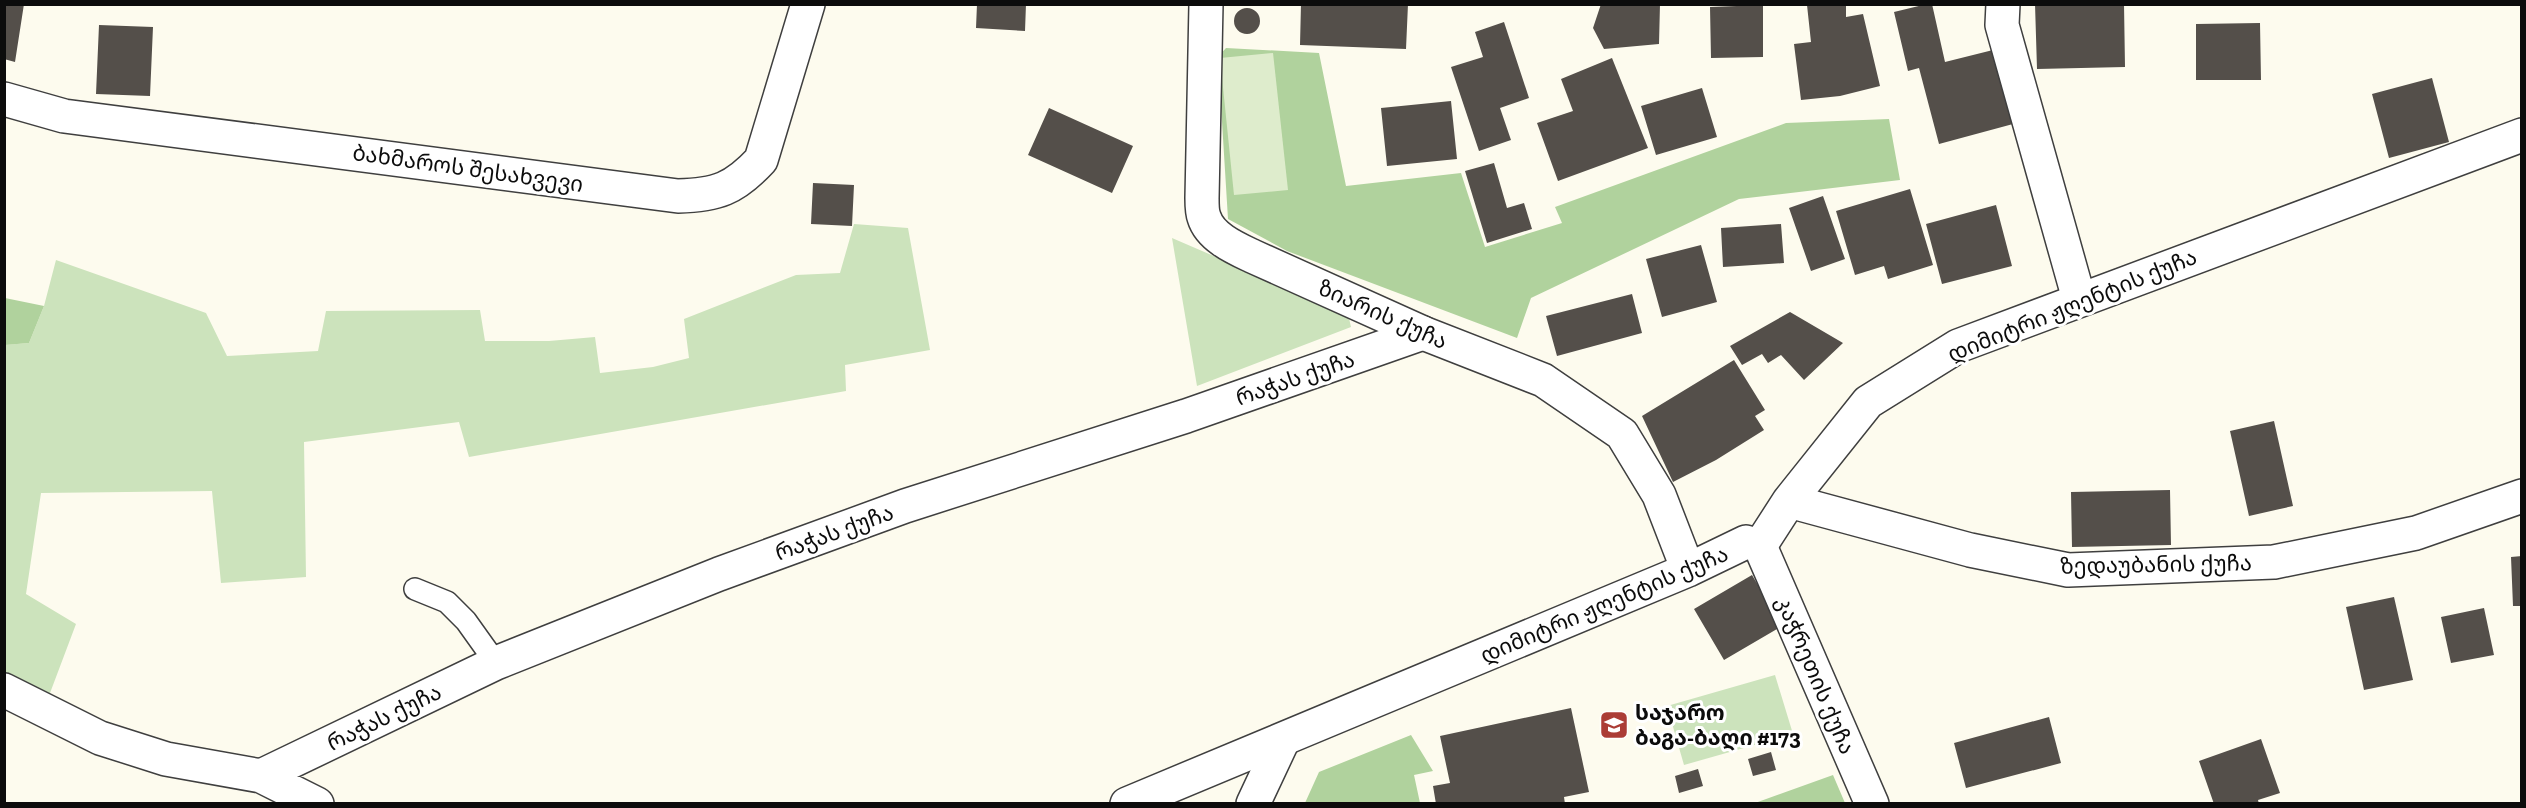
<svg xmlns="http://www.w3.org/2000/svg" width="2526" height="808" font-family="'Zilla Slab','Noto Sans Georgian',serif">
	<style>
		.green { fill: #cce3bc }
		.forest { fill: #b0d29d }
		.pitch { fill: #deeccc }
		.building { fill: #544f4a }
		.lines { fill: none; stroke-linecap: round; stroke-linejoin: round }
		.service-casing { stroke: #3f3f3f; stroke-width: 24 }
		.minor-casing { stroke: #3f3f3f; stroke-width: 36 }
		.tertiary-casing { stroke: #3f3f3f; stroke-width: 36 }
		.service { stroke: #fff; stroke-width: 21 }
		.minor { stroke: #fff; stroke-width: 33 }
		.tertiary { stroke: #fff; stroke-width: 33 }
		.labels { text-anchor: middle; stroke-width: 6; stroke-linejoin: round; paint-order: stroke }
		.street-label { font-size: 22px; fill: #0c0c0c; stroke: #fff }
		.poi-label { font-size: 22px; font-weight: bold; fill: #0c0c0c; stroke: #fff; text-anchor: start }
	</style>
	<rect width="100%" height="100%" fill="#fdfbee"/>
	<path class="green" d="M854,224L908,228L930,350L845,365L846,391L469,457L459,422L304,442L306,577L221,583L212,491L41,493L26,594L76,624L47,701L5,674L4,345L29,343L44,306L56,260L206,313L227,356L318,351L326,311L480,310L485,341H549L595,337L600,373L653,367L689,358L684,319L796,275L840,273Z
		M1172,238L1348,314L1351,327L1197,386Z
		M1775,675L1793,734L1684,765L1667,706Z"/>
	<path class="forest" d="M1226,48L1319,53L1346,186L1461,173L1485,247L1562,223L1555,207L1786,123L1889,119L1900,180L1739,199L1531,298L1517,338L1287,251L1228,219L1218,57Z
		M5,298L44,306L29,343L5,345Z
		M1411,735L1433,771L1414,775L1420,803H1305L1319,772Z
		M1833,775L1845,803H1755Z"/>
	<path class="pitch" d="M1273,53L1288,190L1234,195L1220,58Z"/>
	<path class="building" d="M4,4H24L15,62L4,59Z
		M977,4H1026L1025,31L976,28Z
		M1301,4H1408L1406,49L1300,45Z
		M1601,4H1660L1659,44L1604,49L1593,28Z
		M1846,4V17L1863,14L1880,86L1840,96L1801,100L1794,44L1811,42L1807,5Z
		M1927,4H1932L1945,62L1993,50L2013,124L1939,144L1919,68L1908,71L1894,12Z
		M2035,4H2124L2125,67L2037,69Z
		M1763,5V57L1711,58L1710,7Z
		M1234 21a13 13 0 1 1 26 0a13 13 0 1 1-26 0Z
		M1504,22L1529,98L1500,108L1511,140L1479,151L1451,67L1483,57L1475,32Z
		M2260,23L2261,80H2196V24Z
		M99,25L153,27L150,96L96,94Z
		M1612,58L1648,148L1558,181L1537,123L1573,111L1561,79Z
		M2432,78L2449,142L2389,158L2372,94Z
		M1702,88L1717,137L1656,155L1641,106Z
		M1451,101L1457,159L1387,166L1381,108Z
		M1049,108L1133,146L1112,193L1028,155Z
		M1494,163L1507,208L1524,203L1532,229L1487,243L1465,171Z
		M813,183L854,185L852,226L811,224Z
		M1910,189L1933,265L1888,279L1884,266L1855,275L1836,211Z
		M1823,196L1845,259L1811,271L1789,208Z
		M1996,205L2012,266L1942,284L1926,224Z
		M1781,224L1784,263L1723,267L1721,228Z
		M1701,245L1717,302L1662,317L1646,259Z
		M1632,294L1642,333L1557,356L1546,316Z
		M1790,312L1843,343L1804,380L1781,355L1768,363L1762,354L1742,365L1730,346Z
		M1734,360L1765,410L1755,416L1764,430L1716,460L1673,482L1642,416Z
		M2274,421L2293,506L2249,516L2230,431Z
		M2170,490L2171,545L2072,547L2071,492Z
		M2522,556V606H2513L2511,557Z
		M1752,575L1782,626L1724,660L1694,609Z
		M2394,597L2413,680L2364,690L2346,607Z
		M2484,608L2494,655L2451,663L2441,617Z
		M1571,708L1589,792L1564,797L1565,804H1436L1433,786L1450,783L1440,736Z
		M2049,717L2061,763L1966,788L1954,743Z
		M2261,739L2280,793L2258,800L2259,804H2214L2199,761Z
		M1771,752L1776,770L1753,776L1748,759Z
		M1698,769L1703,786L1679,793L1675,776Z"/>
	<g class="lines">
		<g class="service-casing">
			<path id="service" d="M415,589L447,602L466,621L496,663"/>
		</g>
		<g class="minor-casing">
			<path id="minor" d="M2003,4L2002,25L2079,299
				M4,99L64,116L678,196C717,195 734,189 761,160L808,4
				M1789,501L1970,550L2068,570L2274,562L2416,533L2522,496
				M1760,546L1789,501L1868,402L1958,346L2522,135
				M4,690L100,738L166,759L261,776L317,804
				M261,776L496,663L719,574L905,506L1186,416L1423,333
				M1253,804L1283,740"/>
		</g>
		<g class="tertiary-casing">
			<path id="tertiary" d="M1206,4L1202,198C1202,204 1202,212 1204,217C1210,237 1235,248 1252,256L1423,333L1543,380L1622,434L1659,495L1688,570
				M1127,804L1688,570L1746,542L1760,546L1872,804"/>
		</g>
		<use href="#service" class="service"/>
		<use href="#minor" class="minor"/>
		<use href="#tertiary" class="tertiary"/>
	</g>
	<defs>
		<g id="school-square" transform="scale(1.5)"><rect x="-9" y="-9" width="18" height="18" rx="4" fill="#ab3c36" stroke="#fff"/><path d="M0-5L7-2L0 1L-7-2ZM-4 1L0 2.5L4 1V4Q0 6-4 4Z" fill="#fff"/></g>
	</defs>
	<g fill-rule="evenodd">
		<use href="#school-square" x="1614" y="725"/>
	</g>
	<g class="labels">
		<g class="street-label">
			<text transform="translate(468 168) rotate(8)" y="8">ბახმაროს შესახვევი</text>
			<text transform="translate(2072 305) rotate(-22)" y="8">დიმიტრი ჟღენტის ქუჩა</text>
			<text transform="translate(1383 314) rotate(24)" y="8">ზიარის ქუჩა</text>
			<text transform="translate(1295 378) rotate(-19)" y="8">რაჭას ქუჩა</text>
			<text transform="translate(834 532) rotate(-20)" y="8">რაჭას ქუჩა</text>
			<text transform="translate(2156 564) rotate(-1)" y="8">ზედაუბანის ქუჩა</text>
			<text transform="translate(1604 604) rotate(-23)" y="8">დიმიტრი ჟღენტის ქუჩა</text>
			<text transform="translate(1816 675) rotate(67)" y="8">კაჭრეთის ქუჩა</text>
			<text transform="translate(384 717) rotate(-26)" y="8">რაჭას ქუჩა</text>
		</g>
		<g class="poi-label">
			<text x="1635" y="720">საჯარო<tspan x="1635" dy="25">ბაგა-ბაღი #173</tspan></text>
		</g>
	</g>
	<rect width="2526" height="808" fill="none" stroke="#0c0c0c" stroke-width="12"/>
</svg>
